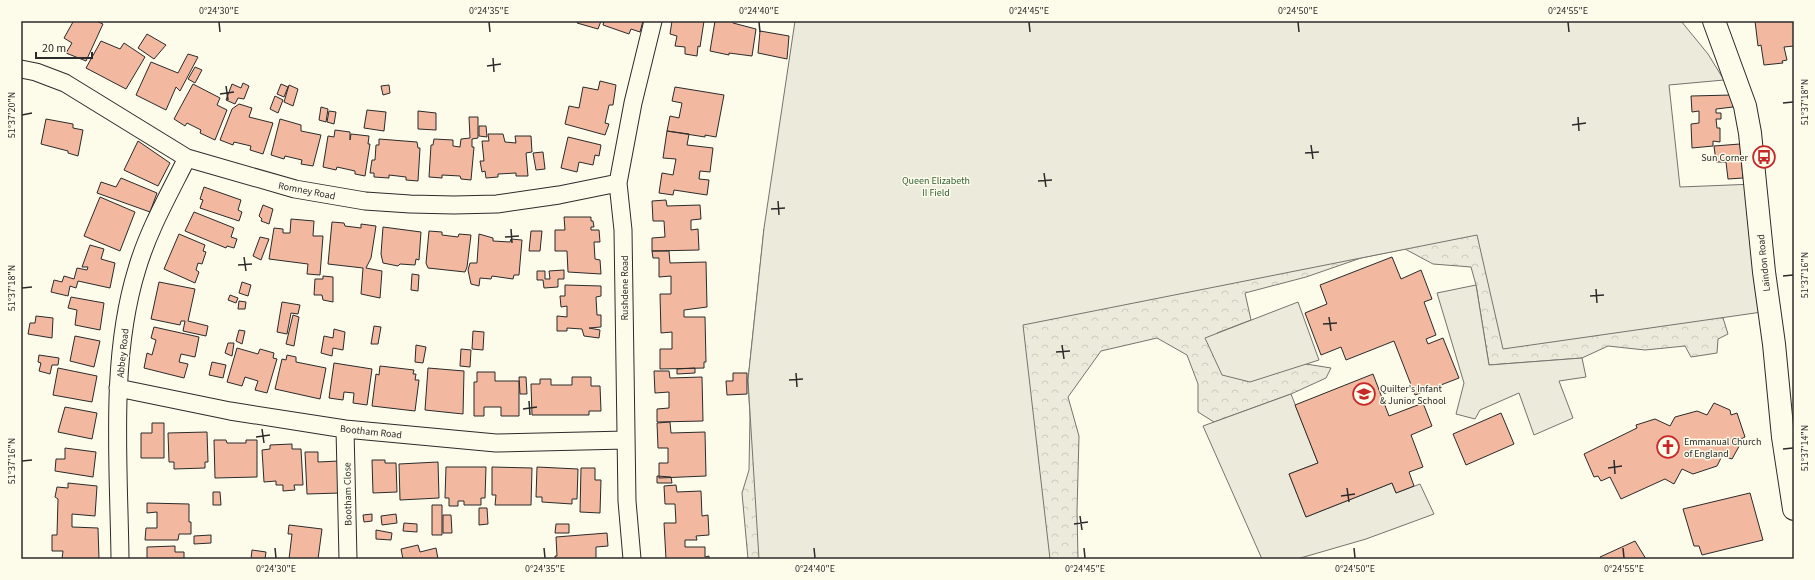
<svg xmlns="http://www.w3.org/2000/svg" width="1815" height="580" font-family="'Source Sans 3',sans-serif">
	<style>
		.forest { fill: url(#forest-crowns); stroke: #74746e }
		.park { fill: #ecebdb; stroke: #74746e }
		.parking { fill: #eceadb; stroke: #74746e }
		.building { fill: #f2b8a0; stroke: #2b2b2b }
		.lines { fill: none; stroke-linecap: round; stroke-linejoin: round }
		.minor-casing { stroke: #2b2b2b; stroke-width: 19 }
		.primary-casing { stroke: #2b2b2b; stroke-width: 24 }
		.minor { stroke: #fdfbea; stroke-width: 17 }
		.primary { stroke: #fdfbea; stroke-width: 22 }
		.ticks { fill: none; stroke: #2b2b2b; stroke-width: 1.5 }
		.labels { text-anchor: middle; stroke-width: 3; stroke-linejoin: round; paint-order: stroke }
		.poi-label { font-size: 10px; fill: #2b2b2b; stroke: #fdfbea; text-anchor: start }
		.park-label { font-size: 10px; fill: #34623c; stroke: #fdfbea }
		.street-label { font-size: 10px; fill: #2b2b2b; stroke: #fdfbea }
		.neatline { fill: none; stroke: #2b2b2b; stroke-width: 1.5 }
		.ticks-label { font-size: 10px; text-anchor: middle; fill: #2b2b2b }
	</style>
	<defs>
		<pattern id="forest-crowns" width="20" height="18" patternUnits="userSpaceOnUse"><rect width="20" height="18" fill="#ecebdb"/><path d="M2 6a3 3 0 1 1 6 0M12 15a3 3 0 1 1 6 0" fill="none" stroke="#cbcabc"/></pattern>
	</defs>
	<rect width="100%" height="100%" fill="#fdfbea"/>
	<path class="forest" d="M1368,155L1680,313L1723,318L1728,334L1718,339L1717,353L1691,357L1685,346L1645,350L1608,346L1582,358L1489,365L1476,285L1471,267L1433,264L1405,249L1361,258L1306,277L1245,293L1251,320L1217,333L1284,365L1306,364L1331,368L1326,378L1291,394L1214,422L1198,412V384L1187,355L1157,338L1101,351L1068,397L1079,436L1077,511L1078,559H995L841,316Z
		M764,229L778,559H748L742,493L749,470L750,416L748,380Z"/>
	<path class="park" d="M795,21H1681L1708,54L1724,80L1669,85L1680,187L1755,184L1769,311L1503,349L1477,235L1023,325L1050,559H759L748,380L764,228Z
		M1298,302L1319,360L1250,382L1222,375L1205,338Z
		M1291,394L1318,463L1289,474L1306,517L1392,483L1396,493L1420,484L1434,514L1366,539L1297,559H1262L1203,426Z"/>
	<path class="parking" d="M1476,285L1489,365L1582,358L1586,377L1559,381L1573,418L1534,435L1519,393L1480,410L1475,419L1456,414L1464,383L1437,293Z"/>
	<path class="building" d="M72,21H96L103,24L86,61L66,53L72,43L64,38L73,22Z
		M578,21H601L598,29L577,23Z
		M604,21H643L640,32L631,29L629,34L603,25Z
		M672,21H704L700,47L698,46L697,56L685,54V47L675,46L677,36L670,34Z
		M715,21H732L733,23L756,29L752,56L729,53V55L710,51Z
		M1752,21H1794V46L1784,47L1787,60L1782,61L1783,63L1764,65L1761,45L1758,46L1755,21Z
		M760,31L789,36L787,59L758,53Z
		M147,34L166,45L154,59L138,48Z
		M101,41L120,49L124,43L145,57L126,89L86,68Z
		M188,54L198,57L180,91L176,87L166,110L136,95L151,62L178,73Z
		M195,67L202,70L195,83L188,79Z
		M600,81L616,85L613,105H609L605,123L609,124L605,135L565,124L569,106L579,108L583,87L598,90Z
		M243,83L249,86L244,99L238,98L235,104L226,100L232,84L241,88Z
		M193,84L220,98L217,105L227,110L215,140L200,133L201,130L187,123L185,126L174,119Z
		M281,84L288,87L284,97L277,94Z
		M289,85L298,89L293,106L284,102Z
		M389,85L390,93L383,95L381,86Z
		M675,87L724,95L716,137L705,135V137L667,131L670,116L679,118L682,103L672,101Z
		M1732,95L1733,107L1716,109V113H1721V119H1716L1717,128H1720V142L1713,141V146L1692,148L1691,124L1699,123V111L1692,112L1691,96Z
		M275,96L283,100L278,113L270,109Z
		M239,104L252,108L249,117L273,123L263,154L250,150L251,146L234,142L233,145L220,140L232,109Z
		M321,107L328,109L326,122L319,120Z
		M367,110L386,112L384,131L364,128Z
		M329,111L336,112L334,124L327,122Z
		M418,111L436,113V130L418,129Z
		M469,117H478V138L472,139V147H474L471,180L461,179L460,176L442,175V178L429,177L431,145H433L434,139L453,140V146L460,147L461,139L470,138Z
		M46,119L73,124V128L83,130L78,156L68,153V151L41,144Z
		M280,119L301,125V131L321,135L313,166L301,164L302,160L285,156L284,159L271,155Z
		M479,126H486L487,137L479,136Z
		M335,130L350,132V140L351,134L369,136L368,144H370L365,176L355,174V171L337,167L336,170L323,167L328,136L334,137Z
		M667,131L689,134L687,145L713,148L710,172L700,171L699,179L709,180L707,195L674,190L673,195L659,193L662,173L673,175L676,159L663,158Z
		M488,134H503L505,142L516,143L515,136H531L532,152L526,153L528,176H516V173L498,174V177L486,178L485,171L482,172L480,161H484L482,141H489Z
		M568,137L601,145L599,156L595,155L593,165L579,162L577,172L561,168Z
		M379,139L417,142L418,148H420L418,181L406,180V177L389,175V178L374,177V173H370L372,160H375L376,145H379Z
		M138,141L170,163L158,186L124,170Z
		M1740,144L1743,178L1728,179L1726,162H1716L1714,146Z
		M543,152L545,169L536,170L533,153Z
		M121,178L157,193L150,212L97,193L101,182L116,187Z
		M204,187L241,200L238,210L242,212L239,221L200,208L203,200L200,199Z
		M100,197L135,212L120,251L84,236Z
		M666,200L667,206L700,205L701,219L691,220V230L698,229L699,250L652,251V238L665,237L664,221H653L652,201Z
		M263,205L273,209L269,224L261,221L262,219L259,216Z
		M194,212L234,228L231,237L237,239L234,248L227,246L226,248L185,231Z
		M564,217H591V221H593L594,227H591V230H599L600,242H594L595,259L600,260L601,274L568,272L567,251H555V230H565Z
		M291,219L314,221L313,236H323L320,275L307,274L308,264L269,259L274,228L283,229V233H290Z
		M332,222L344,223L345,226L361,228V224L376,226L371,258L366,268L382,271L380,298L361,294L363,268L328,264Z
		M383,227L421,232L419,260L416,259L415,265L400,264L398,266L383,263L381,254Z
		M429,231L442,232V235L458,237L459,234L471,235L467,267L465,272L428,268L426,263Z
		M531,231H542L540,251H529Z
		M179,234L205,245L203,251L206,252L202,264L198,263L196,270L199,272L195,283L164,269Z
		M479,234L493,238V241L510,242L511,239L522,240L519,275H514L513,279L492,276L491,279L480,278L479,286L471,284L468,270L470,263H477Z
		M260,237L269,239L261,260L253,256Z
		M90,245L104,249L101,259L115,263L110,288L78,281L76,288L70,286L68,296L51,292L54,280L62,282L64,276L74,279L77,268L87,270L88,267H82Z
		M652,251H669L670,263L706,262L707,307L684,310V317H705L706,362H704V368L660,369V349H672V332L661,333L660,294H671V276L659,277V258H653Z
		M1392,257L1401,279L1421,270L1432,299L1424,302L1436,335L1426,339L1428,344L1443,338L1459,378L1415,395L1394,341L1346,360L1341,347L1321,355L1305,313L1327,304L1320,285Z
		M564,270V279H558V287L544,288L543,280H537V271H545V279H550L549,271Z
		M412,274L419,275L418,291L411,290Z
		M323,276L333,277V302L323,300L322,295H314L315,279H323Z
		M159,282L195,289L188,321L208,326L206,336L183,331L185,321H181L180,325L151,319Z
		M242,282L251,285L248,296L239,293Z
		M565,285L601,286V296L596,297L597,315H601V327L589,328L600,330L599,338L584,336L582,329L567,328V331H557V316L567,317V306L561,307L560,296H565Z
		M230,295L238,298L236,303L228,300Z
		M71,297L104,303L100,330L75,325L77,310L68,308Z
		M239,301L246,302L245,309H238Z
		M282,302L300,305L298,314L291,313L287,334L277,332Z
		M293,315L299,317L294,346L286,344Z
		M36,316L53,318L52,338L28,334L30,323H35Z
		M374,326L381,327L378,344H371Z
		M154,327L199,337L195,357L181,354L179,362L188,364L184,378L144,368L147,353L152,355L156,340L151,338Z
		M334,329L345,332L343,350L333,348L332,356L321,353L324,336L333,338Z
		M239,330L245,331L242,344L236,341Z
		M473,331L484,332L483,350L472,349Z
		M75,336L100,341L94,367L70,361Z
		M228,343H234L232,356L225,353Z
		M416,345L426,347L423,363L415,362Z
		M237,348L258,354L260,349L274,353L273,358L277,359L267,393L255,390L258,381L245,377L242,386L227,382Z
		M461,349L471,350L470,367L460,366Z
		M39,355L59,358L58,365H52L50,374L39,371L41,363L38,362Z
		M287,355L296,357V362L326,368L320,399L275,389L282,359L286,360Z
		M212,362L226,365L223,378L209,375Z
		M334,363L372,369L367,405L353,403L354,393L344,392L343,400L329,398Z
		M380,366L414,370L413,374H416L415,380H419L415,411L372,406L376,374L379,375Z
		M58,368L97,376L92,402L53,395Z
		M428,368L464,371L463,414L425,410Z
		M695,368V373L677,374V369Z
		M654,371H669L670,378L702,377L703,421L657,422V409L669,408V392L655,393Z
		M477,372H495V381H519V416H501V407H484V416H474V382H477Z
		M733,373H747V394L727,395L726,381H733Z
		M1373,374L1389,416L1423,403L1432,426L1411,435L1423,467L1409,472L1414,486L1396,493L1392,483L1306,517L1289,474L1318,463L1295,405Z
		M519,377H526L527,394H520Z
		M572,377H591V386H600L601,411H589V415H532L531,384H540V379H551V385H572Z
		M1714,403L1730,410L1731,415L1737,413L1745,437L1741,439L1742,441L1732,459L1722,456L1717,466L1693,474L1682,469L1674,484L1665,479L1621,499L1610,477L1601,481L1598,476L1594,477L1584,454L1637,428L1636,425L1655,419L1670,426L1675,417L1697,411L1707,415Z
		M65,407L97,413L92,439L58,432Z
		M1501,413L1514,444L1466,465L1453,434Z
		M670,422L671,433L705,432L706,476L659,478V463H668V448H658L657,423Z
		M152,423H164V458H141V433H152Z
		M207,432L208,462H205V468L174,469V462H169L168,433Z
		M214,440H226L227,443H246V440H257V477L215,478Z
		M292,444V449H301L303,485H294L295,490L283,491V485H276V481L264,482L262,450L270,449V445Z
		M65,448L96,452L93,477L55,471L56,459H65Z
		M305,452H318V462L339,461L340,493L307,494Z
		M372,460H385V463H396L397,492L373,493Z
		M438,462L439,498L400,500L399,464Z
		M446,467H486L485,498H481V505H464V501H458V506H449V498H445Z
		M492,467L532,468L531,505H495L496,495H492Z
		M537,467L578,469L577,499H572V504L542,502V497H536Z
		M581,468H595V480H601L600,513L580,512Z
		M657,476L671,477L672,483H657Z
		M68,483L97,486L95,516L72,514V527L98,528L99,559H62L63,551H52V535H57L58,499L55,497L57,487L68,488Z
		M676,485L677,492L701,491L702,516L708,515L709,535L696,536L697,540H685V547H705V557L709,556V559H666L664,523H676L675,504H665L664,486Z
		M213,492H220L221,505H213Z
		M1750,493L1763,540L1702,555L1699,546H1694L1683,509Z
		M147,503L189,504V522H191V534H179L178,540H145L146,528H157V512L147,513Z
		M432,505H442V535H432Z
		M479,508H487L488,524L479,525Z
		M372,514V521L364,522L363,515Z
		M396,514L397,523L382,525L381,516Z
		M443,515H451L452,533H443Z
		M404,523L417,524V532L403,531Z
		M556,524H569V533H555Z
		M289,525L322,529L318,559H289L292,534H288Z
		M376,530L392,533L391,540L376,539Z
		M607,533L608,546L596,547V559H555V556H557L556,537Z
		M211,535V543L194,544V536Z
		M1635,541L1646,559H1601L1600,557Z
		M418,545L420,552L436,548L438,559H403L401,549Z
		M175,546V552H184V559H147V547Z
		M252,550L266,552L265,559H251Z"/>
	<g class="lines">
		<g class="minor-casing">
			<path id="minor" d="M21,69L36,72L65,83L187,158L295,189L365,201L410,204L454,205L497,204L559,195L618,183
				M118,388L230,411L345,429L496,443L626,440
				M345,429L348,559
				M120,559C119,466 109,359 137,269C148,231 169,194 187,158
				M632,559L627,501L623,230L618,183L633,103L653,21"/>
		</g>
		<g class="primary-casing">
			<path id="primary" d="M1714,21L1745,106L1750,133L1764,272L1774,344L1783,437L1794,509"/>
		</g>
		<use href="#minor" class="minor"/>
		<use href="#primary" class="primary"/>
	</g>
	<path class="ticks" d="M219,22L220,32M489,22L490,32M759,22L760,32M1029,22L1030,32M1298,22L1299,32M1568,22L1569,32M493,58L494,72M487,66L501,64M226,86L228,100M220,94L234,92M1783,103L1793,102M22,115L32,113M1578,117L1579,131M1572,125L1586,123M1311,145L1313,159M1305,153L1319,152M1044,173L1046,187M1038,181L1052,180M778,201L779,215M771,209L785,208M511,229L512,243M505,237L519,236M244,257L246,271M238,265L252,264M1783,276L1793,275M22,288L32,287M1596,289L1597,303M1590,296L1604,295M1329,317L1331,331M1323,324L1337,323M1062,345L1064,359M1056,352L1070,351M796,373L797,387M789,380L803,379M529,401L530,415M523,409L537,407M262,429L264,443M256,437L270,435M1783,449L1793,448M1614,460L1615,474M22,461L32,460M1608,468L1622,466M1347,488L1349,502M1341,496L1355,494M1080,516L1082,530M1074,524L1088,522M275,548L276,558M544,548L545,558M814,548L815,558M1084,548L1085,558M1354,548L1355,558M1623,548L1624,558"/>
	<defs>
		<g id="bus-ring" transform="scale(1.15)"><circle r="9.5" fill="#fdfbea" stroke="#c62828" stroke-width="1.5"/><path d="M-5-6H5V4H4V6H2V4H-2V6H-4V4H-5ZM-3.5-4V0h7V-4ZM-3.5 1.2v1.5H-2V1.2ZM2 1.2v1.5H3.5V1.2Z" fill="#c62828"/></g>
		<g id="school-ring" transform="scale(1.15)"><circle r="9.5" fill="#fdfbea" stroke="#c62828" stroke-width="1.5"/><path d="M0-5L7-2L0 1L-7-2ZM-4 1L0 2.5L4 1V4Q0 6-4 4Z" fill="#c62828"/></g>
		<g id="church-ring" transform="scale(1.15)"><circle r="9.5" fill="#fdfbea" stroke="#c62828" stroke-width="1.5"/><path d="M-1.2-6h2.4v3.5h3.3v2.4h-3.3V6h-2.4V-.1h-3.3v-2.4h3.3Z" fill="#c62828"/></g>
	</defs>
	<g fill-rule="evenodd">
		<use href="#bus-ring" x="1764" y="157"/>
		<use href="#school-ring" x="1364" y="394"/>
		<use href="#church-ring" x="1668" y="447"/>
	</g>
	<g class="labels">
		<g class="poi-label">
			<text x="1748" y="161" text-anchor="end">Sun Corner</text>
			<text x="1380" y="392">Quilter's Infant<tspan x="1380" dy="12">&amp; Junior School</tspan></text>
			<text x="1684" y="445">Emmanual Church<tspan x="1684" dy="12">of England</tspan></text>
		</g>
		<g class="park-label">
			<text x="936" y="184">Queen Elizabeth<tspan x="936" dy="12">II Field</tspan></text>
		</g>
		<g class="street-label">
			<text transform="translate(307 190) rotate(11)" y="4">Romney Road</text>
			<text transform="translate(1763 263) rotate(-96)" y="4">Laindon Road</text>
			<text transform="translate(624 288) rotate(-90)" y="4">Rushdene Road</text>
			<text transform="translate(122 353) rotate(-84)" y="4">Abbey Road</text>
			<text transform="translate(371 431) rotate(6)" y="4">Bootham Road</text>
			<text transform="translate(347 494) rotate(-91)" y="4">Bootham Close</text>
		</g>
	</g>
	<rect width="1815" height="580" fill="none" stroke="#fdfbea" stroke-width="44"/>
	<path d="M36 52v6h56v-6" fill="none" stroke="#2b2b2b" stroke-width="2"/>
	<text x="42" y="52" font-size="12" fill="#2b2b2b" stroke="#fdfbea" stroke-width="3" paint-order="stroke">20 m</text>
	<rect x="22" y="22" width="1771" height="536" class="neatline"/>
	<g class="ticks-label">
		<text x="219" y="14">0°24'30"E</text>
		<text x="489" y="14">0°24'35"E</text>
		<text x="759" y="14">0°24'40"E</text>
		<text x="1029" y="14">0°24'45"E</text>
		<text x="1298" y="14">0°24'50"E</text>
		<text x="1568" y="14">0°24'55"E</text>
		<text transform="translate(1804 102) rotate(-90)" y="4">51°37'18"N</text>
		<text transform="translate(11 115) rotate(-90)" y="4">51°37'20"N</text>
		<text transform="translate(1804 275) rotate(-90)" y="4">51°37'16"N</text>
		<text transform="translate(11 288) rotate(-90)" y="4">51°37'18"N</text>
		<text transform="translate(1804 448) rotate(-90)" y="4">51°37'14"N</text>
		<text transform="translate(11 461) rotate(-90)" y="4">51°37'16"N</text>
		<text x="276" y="572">0°24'30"E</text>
		<text x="545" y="572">0°24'35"E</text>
		<text x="815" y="572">0°24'40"E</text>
		<text x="1085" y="572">0°24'45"E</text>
		<text x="1355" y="572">0°24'50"E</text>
		<text x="1624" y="572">0°24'55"E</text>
	</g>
</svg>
